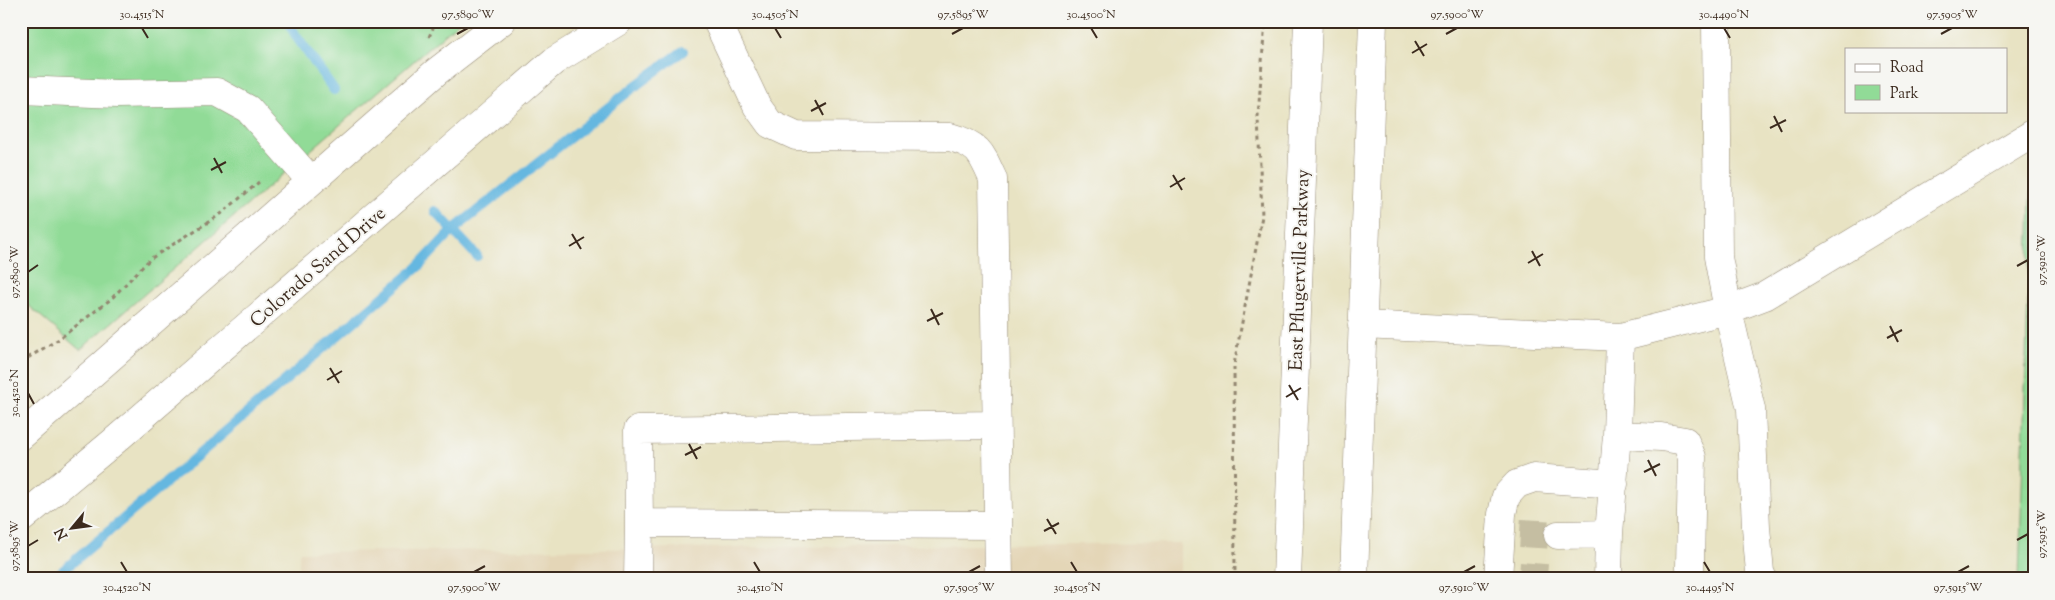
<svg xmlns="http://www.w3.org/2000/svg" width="2055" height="600" font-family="'Sorts Mill Goudy',serif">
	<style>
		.built { fill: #e4d6b7 }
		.green { fill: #91db97; stroke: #66825a }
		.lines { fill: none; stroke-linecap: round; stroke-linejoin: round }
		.stream { stroke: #65b7e0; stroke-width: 10 }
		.minor-tunnel { stroke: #c5bea2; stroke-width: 28; stroke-dasharray: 28 14; stroke-linecap: butt }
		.minor-casing { stroke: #928670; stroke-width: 29 }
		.path { stroke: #928670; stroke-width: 3; stroke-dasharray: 4 4; stroke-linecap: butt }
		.minor { stroke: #fff; stroke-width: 28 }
		.ticks { fill: none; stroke: #3b2a1e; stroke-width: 2 }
		.labels { text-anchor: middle; stroke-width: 4; stroke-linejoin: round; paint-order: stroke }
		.street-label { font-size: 19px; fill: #3b2a1e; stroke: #f6f6f2 }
		.neatline { fill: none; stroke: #3b2a1e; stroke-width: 2 }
		.ticks-label { font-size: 12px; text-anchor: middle; fill: #3b2a1e }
	</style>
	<rect width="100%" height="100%" fill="#f6f6f2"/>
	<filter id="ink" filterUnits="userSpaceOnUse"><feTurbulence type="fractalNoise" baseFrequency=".02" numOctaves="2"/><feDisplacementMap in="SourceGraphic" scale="10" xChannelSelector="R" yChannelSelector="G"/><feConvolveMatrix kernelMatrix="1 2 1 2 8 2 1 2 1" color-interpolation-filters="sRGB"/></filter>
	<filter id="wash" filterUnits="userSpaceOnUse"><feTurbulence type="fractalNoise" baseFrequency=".0096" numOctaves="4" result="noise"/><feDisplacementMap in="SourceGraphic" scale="20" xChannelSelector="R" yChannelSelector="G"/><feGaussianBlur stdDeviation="1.12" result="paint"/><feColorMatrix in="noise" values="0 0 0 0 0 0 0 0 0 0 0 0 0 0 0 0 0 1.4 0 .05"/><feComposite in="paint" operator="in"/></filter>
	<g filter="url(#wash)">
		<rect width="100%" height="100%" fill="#e8e3c3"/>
		<path class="built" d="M1180,543V579H299V552Z"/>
		<path class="green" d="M21,21H460L80,350L21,299Z
			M2034,108V579H2019Z"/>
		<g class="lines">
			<path class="stream" d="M288,21L296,36L334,90
				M435,211L477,256
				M53,579L417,268L453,230L638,84L683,51"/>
		</g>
	</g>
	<g filter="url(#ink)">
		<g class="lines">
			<path class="minor-tunnel" d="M1520,533L1558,535
				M1519,576L1558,579"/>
			<g class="minor-casing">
				<path id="minor" d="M717,21L757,106L770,124L796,136L950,137C979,145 981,152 993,179L999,579
					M1716,21L1718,257L1728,310L1765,296L2034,133
					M21,90L117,94L217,92L248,109L311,181
					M1362,325L1620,337L1728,310L1751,409L1756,527L1760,572L1763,579
					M1617,435L1661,437L1685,441L1692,457L1690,568
					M21,436L436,72L502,21
					M21,519L112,443L554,61L619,21
					M639,523L638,430L996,425
					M1558,535L1609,534
					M638,579L639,523L997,525
					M1287,579L1308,21
					M1354,579L1373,21
					M1498,579L1502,514L1506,496L1517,484L1534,478L1614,484
					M1608,579L1609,534L1617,435L1620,337"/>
			</g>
			<path class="path" d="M182,21L195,24L238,21
				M429,37L436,21
				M21,362L59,339L111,299L150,259L221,214L259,182
				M1235,579L1234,365L1262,216L1258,117L1265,21"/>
			<use href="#minor" class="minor"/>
		</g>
	</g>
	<path class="ticks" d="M142,28L148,38M775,28L781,38M1091,28L1097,38M1724,28L1730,38M457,34L468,28M952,34L963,28M1446,34L1457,28M1941,34L1952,28M1415,41L1424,56M1412,53L1427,44M815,100L823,115M811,111L826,103M1774,116L1782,132M1770,128L1786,120M214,158L222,173M211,170L226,162M1173,175L1182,190M1170,187L1185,178M572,234L581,249M569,246L584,237M1532,251L1540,266M1528,263L1543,254M2017,266L2028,260M28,272L38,265M931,309L939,325M927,321L943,313M1890,326L1898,342M1887,338L1902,330M330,368L339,383M327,380L342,371M1289,385L1298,400M28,393L34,404M1286,397L1301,388M689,444L697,459M685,455L701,447M1648,460L1656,476M1644,472L1660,464M1047,519L1056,534M1044,531L1059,523M2017,540L2028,534M28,546L38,540M121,562L127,572M754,562L760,572M1071,562L1077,572M1704,562L1710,572M474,572L485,566M969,572L980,566M1464,572L1475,566M1958,572L1969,566"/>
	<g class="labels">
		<g class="street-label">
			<text transform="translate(317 266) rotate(-41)" y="7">Colorado Sand Drive</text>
			<text transform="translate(1298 270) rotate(-88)" y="7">East Pflugerville Parkway</text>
		</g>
	</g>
	<rect width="2055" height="600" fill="none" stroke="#f6f6f2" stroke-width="55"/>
	<rect x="1845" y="48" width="162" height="65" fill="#f6f6f2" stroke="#aba49d"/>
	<rect x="1855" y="64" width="25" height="8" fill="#ffffff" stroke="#aba49d"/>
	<text x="1890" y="72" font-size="15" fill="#3b2a1e">Road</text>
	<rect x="1855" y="85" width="25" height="15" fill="#91db97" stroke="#aba49d"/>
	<text x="1890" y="98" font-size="15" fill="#3b2a1e">Park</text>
	<g transform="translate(72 528) rotate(241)" stroke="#f6f6f2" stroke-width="4" paint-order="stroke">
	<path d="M0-4L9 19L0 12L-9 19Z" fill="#3b2a1e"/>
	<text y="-8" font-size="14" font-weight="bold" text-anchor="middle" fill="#3b2a1e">N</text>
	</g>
	<rect x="28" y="28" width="2000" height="544" class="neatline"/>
	<g class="ticks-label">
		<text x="142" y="18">30.4515°N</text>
		<text x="468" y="18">97.5890°W</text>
		<text x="775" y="18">30.4505°N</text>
		<text x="963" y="18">97.5895°W</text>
		<text x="1091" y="18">30.4500°N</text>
		<text x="1457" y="18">97.5900°W</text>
		<text x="1724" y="18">30.4490°N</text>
		<text x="1952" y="18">97.5905°W</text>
		<text transform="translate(2041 260) rotate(-90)" y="4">97.5910°W</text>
		<text transform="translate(14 272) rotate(-90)" y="4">97.5890°W</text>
		<text transform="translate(14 393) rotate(-90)" y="4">30.4520°N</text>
		<text transform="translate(2041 534) rotate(-90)" y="4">97.5915°W</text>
		<text transform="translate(14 546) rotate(-90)" y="4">97.5895°W</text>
		<text x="127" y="591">30.4520°N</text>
		<text x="474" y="591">97.5900°W</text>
		<text x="760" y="591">30.4510°N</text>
		<text x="969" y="591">97.5905°W</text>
		<text x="1077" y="591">30.4505°N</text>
		<text x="1464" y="591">97.5910°W</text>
		<text x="1710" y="591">30.4495°N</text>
		<text x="1958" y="591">97.5915°W</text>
	</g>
</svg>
